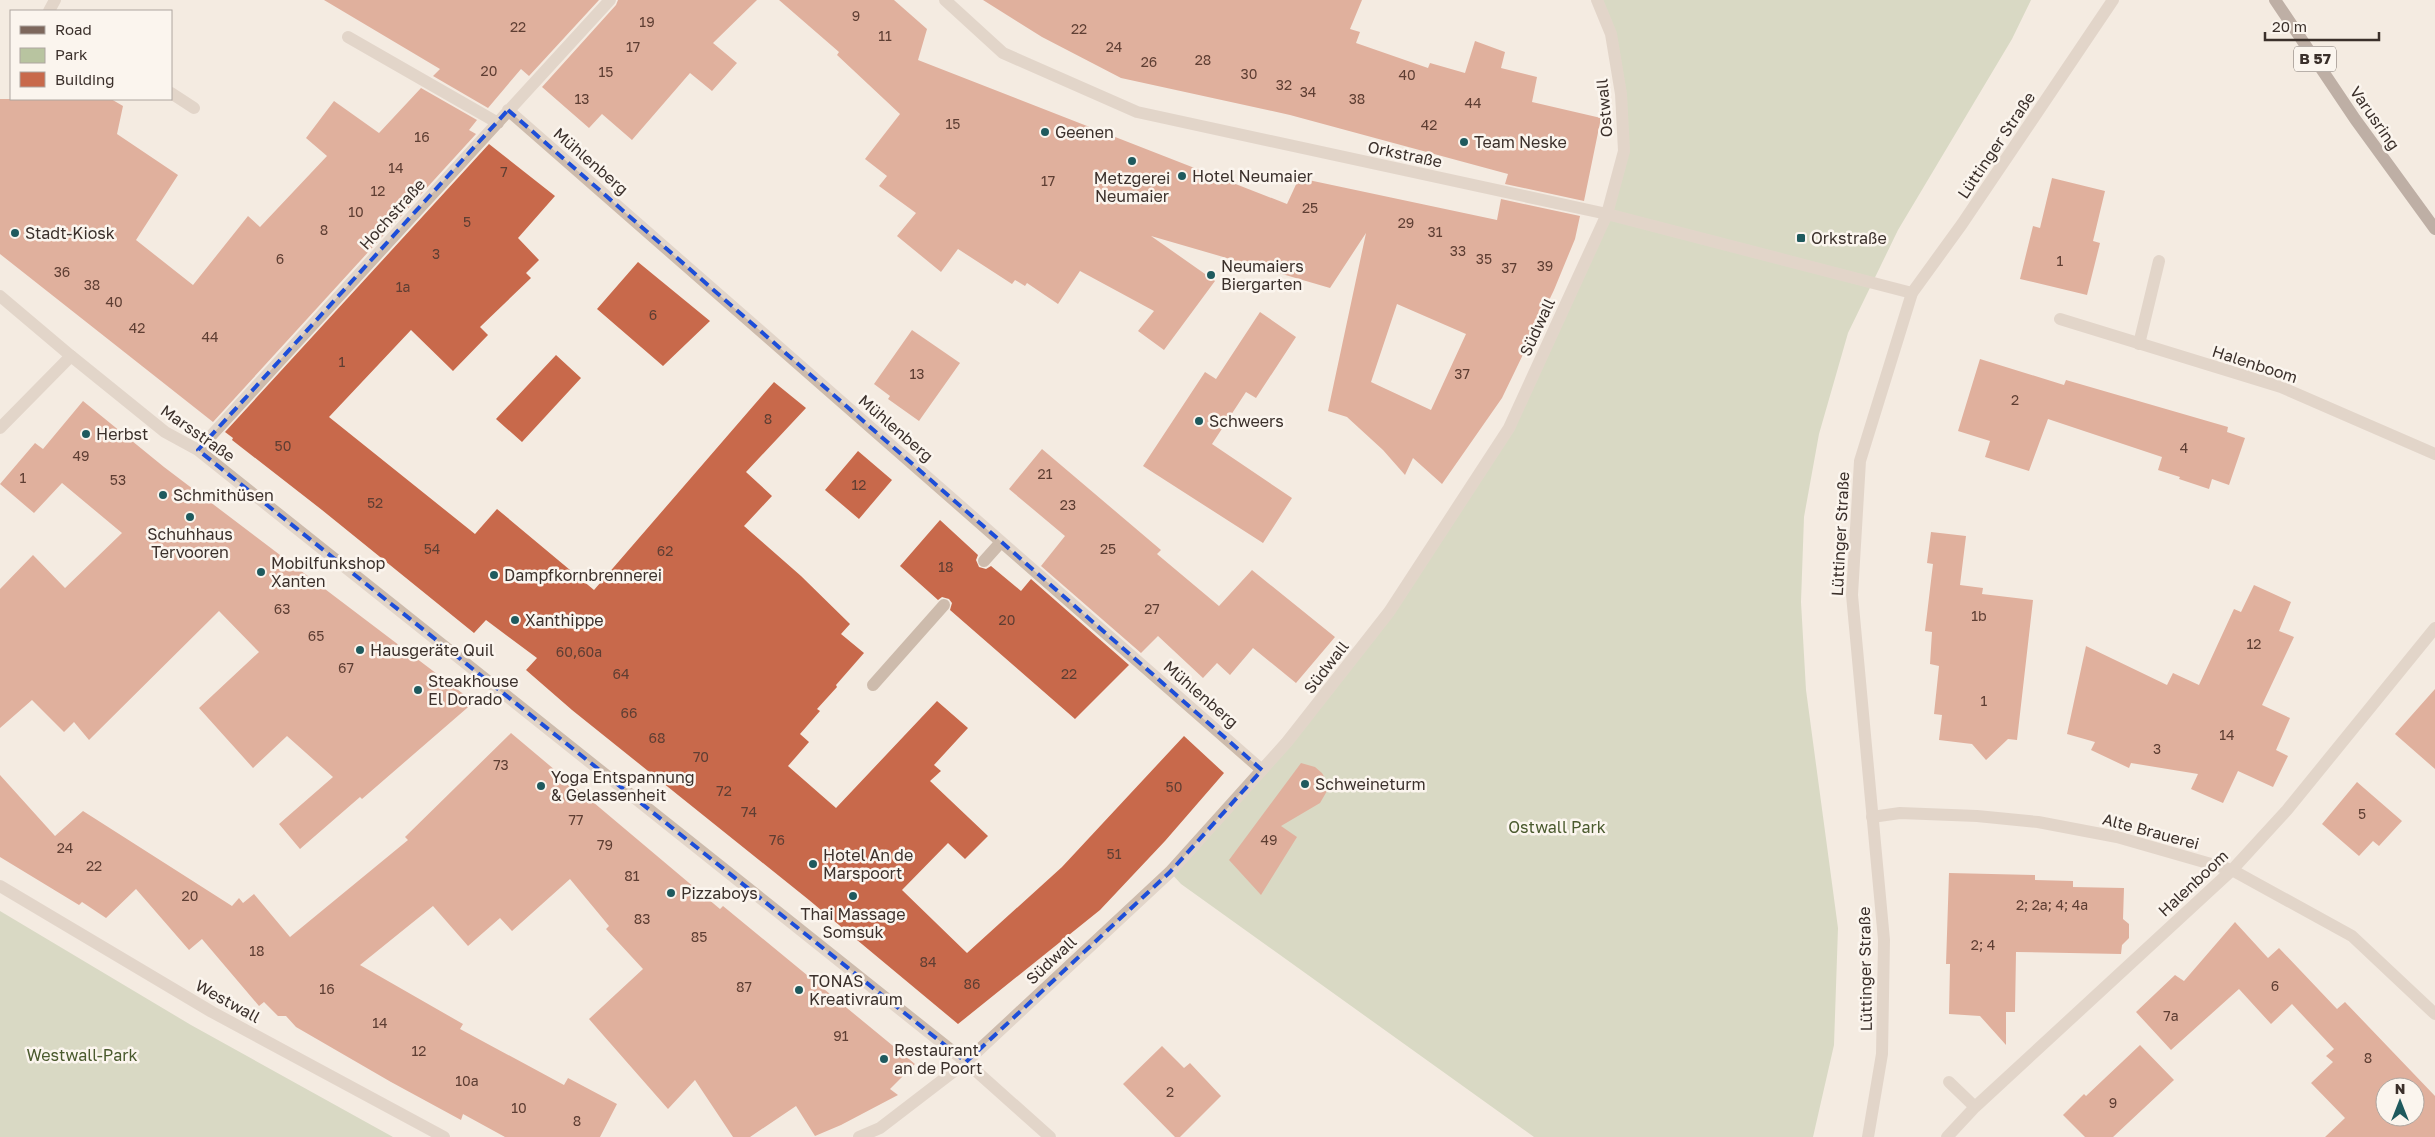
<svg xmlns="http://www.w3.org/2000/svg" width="2435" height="1137" font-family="'Golos Text',sans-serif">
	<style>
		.green { fill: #b8c4a0 }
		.building { fill: #c8694b; fill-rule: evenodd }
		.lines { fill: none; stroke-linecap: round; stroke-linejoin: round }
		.service { stroke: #cdbbac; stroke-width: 12 }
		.pedestrian { stroke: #cdbbac; stroke-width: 12 }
		.minor { stroke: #cdbbac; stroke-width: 12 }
		.tertiary { stroke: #cdbbac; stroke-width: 12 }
		.primary { stroke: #7d675c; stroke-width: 12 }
		.marked { fill: none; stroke: #1d4ed8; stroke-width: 4; stroke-dasharray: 10 6; stroke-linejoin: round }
		.poi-dot { fill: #1f5a5e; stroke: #fbf5ee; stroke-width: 2 }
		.labels { text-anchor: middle; stroke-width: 5; stroke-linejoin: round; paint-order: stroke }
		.number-label { font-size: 14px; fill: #5e3e33 }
		.shield { fill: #fbf5ee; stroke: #756b66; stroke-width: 1 }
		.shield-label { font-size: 15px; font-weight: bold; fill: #3b302b }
		.street-label { font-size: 16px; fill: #3b302b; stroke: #fbf5ee }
		.poi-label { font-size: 16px; fill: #3b302b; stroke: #fbf5ee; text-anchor: start }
		.park-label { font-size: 16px; fill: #4a5a2e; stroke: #fbf5ee }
	</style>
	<rect width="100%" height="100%" fill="#f4ebe1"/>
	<path class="green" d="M1597,0H2031L2012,39L1898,230L1848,333L1819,434L1804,517L1801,602L1806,690L1838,928L1834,1045L1813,1137H1534L1181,884L1170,872L1389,612L1509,428L1607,214L1624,151L1621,94Z
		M0,911L191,1025L393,1137H0Z"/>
	<path class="building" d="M324,0H599L529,76L521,69L488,108L433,76L440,69Z
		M618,0H757L713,43L737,63L712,91L690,73L632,140L602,114L589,128L542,87L616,5Z
		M779,0H894L927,29L918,60L1287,204L1299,178L1497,220L1501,199L1580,216L1575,239L1554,290L1502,398L1442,484L1413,458L1405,475L1383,450L1347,417L1328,411L1366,233L1330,288L1151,236L1215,281L1164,350L1138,331L1154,311L1080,271L1058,304L1027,283L1025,286L1015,280L1012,284L958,249L941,272L897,236L916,213L879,186L887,176L865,159L900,114L837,55L839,52ZM1397,304L1466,334L1431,410L1371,382Z
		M983,0H1362L1350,29L1360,32L1356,43L1428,68L1430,63L1465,73L1475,41L1505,52L1501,68L1537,77L1532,102L1601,118L1584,201L1505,184L1508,174L1290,115L1121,78L1042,37Z
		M421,88L477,120L469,130L476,134L213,422L0,254V99H111L123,106L117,134L178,175L136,240L193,285L248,216L260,227L327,156L306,138L334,101L379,133Z
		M489,144L555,196L518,238L539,260L526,273L531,278L480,327L488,335L453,371L411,330L329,417L475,534L497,509L594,590L774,382L806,408L746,472L772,496L744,526L801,576L850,624L841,634L864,653L836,685L837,687L817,709L820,711L800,734L809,742L788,766L836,808L937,701L968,728L934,765L941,771L930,781L988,836L965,859L948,843L902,890L967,953L1062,867L1184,736L1224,773L1165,841L1100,910L958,1024L809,900L572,710L526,670L537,658L486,620L474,633L322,510L232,440L233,438L225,432Z
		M2052,178L2105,191L2093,241L2100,243L2087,295L2020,279L2033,226L2040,228Z
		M638,262L710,321L663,366L597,309Z
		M1260,312L1296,337L1256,398L1246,392L1212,444L1292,498L1263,543L1143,466L1205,372L1216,379Z
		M912,330L960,363L919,421L888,399L890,396L874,384Z
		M556,355L581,378L522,442L496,419Z
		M1980,359L2064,385L2066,380L2228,427L2227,432L2245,438L2229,485L2212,479L2209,489L2179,479L2180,477L2158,470L2162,457L2048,419L2029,471L1985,457L1990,441L1958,431Z
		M83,401L164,467L474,702L362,799L360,797L300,849L279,824L333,777L287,736L253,768L199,708L259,652L219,611L89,740L74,722L64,732L32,700L0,728V589L33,555L65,588L122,533L62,483L34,513L0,484L35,443L43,449Z
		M1042,449L1161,550L1157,554L1219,606L1252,570L1335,637L1296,683L1253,648L1230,675L1217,663L1203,678L1158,636L1141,653L1041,566L1065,536L1009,489Z
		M858,451L892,480L859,519L825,490Z
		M940,520L978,555L976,560L979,567L986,569L991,566L1021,591L1031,579L1129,665L1075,719L950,610L952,603L949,599L942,597L938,600L900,566Z
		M1931,532L1966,536L1960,585L1983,588L1982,594L2033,600L2017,740L2008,739L1986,760L1972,744L1939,740L1942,715L1934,714L1939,666L1930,664L1932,632L1925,631L1933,564L1927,563Z
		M2254,585L2291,602L2279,631L2294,637L2262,705L2290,718L2276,750L2288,756L2273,787L2238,771L2223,803L2191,789L2198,774L2131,763L2129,768L2091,750L2095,742L2067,734L2086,646L2167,685L2173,673L2199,685L2234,609L2241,612Z
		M2435,689V769L2395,734Z
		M511,733L720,909L723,906L915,1064L890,1089L898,1095L841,1125L815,1136L796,1106L750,1137H733L695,1080L668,1109L589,1019L643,969L606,929L609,926L570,879L512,931L500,918L468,946L433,906L360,965L463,1024L460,1029L564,1085L568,1078L617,1104L600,1137H505L463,1114L461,1120L391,1082L296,1027L286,1016H278L264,1002L259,1006L202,939L189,950L136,889L106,918L82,902L79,905L0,857V775L55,836L83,811L232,906L239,898L243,903L254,894L290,937L408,840L405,837Z
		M1301,763L1315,767L1322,773L1327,782V791L1320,803L1281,826L1297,837L1261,895L1229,860Z
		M2357,782L2402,821L2379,846L2373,841L2359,856L2322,824Z
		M1949,873L2035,875V880L2073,881V887L2124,888L2123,919L2129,924V938L2122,945L2121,954L2016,952L2015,1012H2006V1045L1980,1016L1949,1014L1950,964H1946Z
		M2235,922L2268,958L2279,948L2337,1009L2345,1002L2435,1096V1137H2325L2345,1118L2311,1083L2333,1062L2326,1056L2334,1049L2292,1004L2271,1024L2239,989L2171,1050L2136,1012L2175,975L2184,981ZM2385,1087H2415V1117H2385Z
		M2140,1045L2174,1080L2113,1137H2085L2063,1115L2084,1094L2086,1096Z
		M1162,1046L1184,1068L1190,1063L1221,1096L1180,1137H1175L1123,1084Z"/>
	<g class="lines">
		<path class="service" d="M49,11L55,0
			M171,93L194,108
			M2139,344L2159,261
			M984,561L1001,542
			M873,685L944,605
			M1949,1082L1975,1107
			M1947,1137L1975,1107L2232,870"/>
		<path class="pedestrian" d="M0,296L71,356"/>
		<path class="minor" d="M945,0L1003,53L1137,112L1607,214L1912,293
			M348,37L498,123
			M508,110L1262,770
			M2060,319L2281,387L2435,454
			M0,428L71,356L165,432L198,450L966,1062L1050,1137
			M198,450L610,0
			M1872,817L1900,813L1977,816L2038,822L2117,837L2232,870L2352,936L2435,1014
			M2232,870L2287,810L2435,628
			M0,886L212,1012L444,1137
			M859,1137L880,1128L966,1062L1170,872L1287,742L1389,612L1509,428L1607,214L1624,151L1621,94L1611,34L1597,0"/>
		<path class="tertiary" d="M1868,1137L1882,1054L1884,940L1852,595L1860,461L1912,293L1962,224L2113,0"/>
		<path class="primary" d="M2275,0L2355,119L2435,229"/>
	</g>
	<path d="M0 0H2435V1137H0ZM508,110L1262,770L1170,872L966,1062L198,450Z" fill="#f4ebe1" fill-opacity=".55" fill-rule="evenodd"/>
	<path class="marked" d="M508,110L1262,770L1170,872L966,1062L198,450Z"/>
	<g class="poi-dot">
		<circle cx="1045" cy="132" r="5"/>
		<circle cx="1464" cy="142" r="5"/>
		<circle cx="1132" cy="161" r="5"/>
		<circle cx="1182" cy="176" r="5"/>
		<circle cx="15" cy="233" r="5"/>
		<rect x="1796" y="233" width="10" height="10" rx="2.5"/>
		<circle cx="1211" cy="275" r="5"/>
		<circle cx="1199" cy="421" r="5"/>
		<circle cx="86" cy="434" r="5"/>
		<circle cx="163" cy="495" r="5"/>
		<circle cx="190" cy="517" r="5"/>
		<circle cx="261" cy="572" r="5"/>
		<circle cx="494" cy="575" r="5"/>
		<circle cx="515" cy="620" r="5"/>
		<circle cx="360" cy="650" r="5"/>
		<circle cx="418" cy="690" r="5"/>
		<circle cx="1305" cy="784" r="5"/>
		<circle cx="541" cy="786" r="5"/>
		<circle cx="813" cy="864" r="5"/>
		<circle cx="671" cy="893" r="5"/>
		<circle cx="853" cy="896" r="5"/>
		<circle cx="799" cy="990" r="5"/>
		<circle cx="884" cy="1059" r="5"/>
	</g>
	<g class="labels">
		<g class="number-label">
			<text x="856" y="21">9</text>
			<text x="647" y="27">19</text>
			<text x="518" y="32">22</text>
			<text x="1079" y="34">22</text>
			<text x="885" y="41">11</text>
			<text x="633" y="52">17</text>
			<text x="1114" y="52">24</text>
			<text x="1203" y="65">28</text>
			<text x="1149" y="67">26</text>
			<text x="489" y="76">20</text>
			<text x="606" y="77">15</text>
			<text x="1249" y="79">30</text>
			<text x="1407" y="80">40</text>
			<text x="1284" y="90">32</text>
			<text x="1308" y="97">34</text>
			<text x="582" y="104">13</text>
			<text x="1357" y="104">38</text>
			<text x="1473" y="108">44</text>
			<text x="953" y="129">15</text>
			<text x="1429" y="130">42</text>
			<text x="422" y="142">16</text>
			<text x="396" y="173">14</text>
			<text x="504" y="177">7</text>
			<text x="1048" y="186">17</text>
			<text x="378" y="196">12</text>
			<text x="1310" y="213">25</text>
			<text x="356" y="217">10</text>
			<text x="467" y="227">5</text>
			<text x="1406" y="228">29</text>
			<text x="324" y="235">8</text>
			<text x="1435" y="237">31</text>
			<text x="1458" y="256">33</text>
			<text x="436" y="259">3</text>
			<text x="280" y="264">6</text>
			<text x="1484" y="264">35</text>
			<text x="2060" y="266">1</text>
			<text x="1545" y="271">39</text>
			<text x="1509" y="273">37</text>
			<text x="62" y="277">36</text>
			<text x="92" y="290">38</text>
			<text x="403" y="292">1a</text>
			<text x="114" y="307">40</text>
			<text x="653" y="320">6</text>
			<text x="137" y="333">42</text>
			<text x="210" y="342">44</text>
			<text x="342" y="367">1</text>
			<text x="917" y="379">13</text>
			<text x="1462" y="379">37</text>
			<text x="2015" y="405">2</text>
			<text x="768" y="424">8</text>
			<text x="283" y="451">50</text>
			<text x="2184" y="453">4</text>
			<text x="81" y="461">49</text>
			<text x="1045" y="479">21</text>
			<text x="23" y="483">1</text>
			<text x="118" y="485">53</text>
			<text x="859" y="490">12</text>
			<text x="375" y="508">52</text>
			<text x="1068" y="510">23</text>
			<text x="432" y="554">54</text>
			<text x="1108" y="554">25</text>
			<text x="665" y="556">62</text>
			<text x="946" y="572">18</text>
			<text x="282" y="614">63</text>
			<text x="1152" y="614">27</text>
			<text x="1979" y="621">1b</text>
			<text x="1007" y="625">20</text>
			<text x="316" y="641">65</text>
			<text x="2254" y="649">12</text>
			<text x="579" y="657">60,60a</text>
			<text x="346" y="673">67</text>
			<text x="621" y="679">64</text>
			<text x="1069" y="679">22</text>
			<text x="1984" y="706">1</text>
			<text x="629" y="718">66</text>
			<text x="2227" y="740">14</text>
			<text x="657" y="743">68</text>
			<text x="2157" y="754">3</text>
			<text x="701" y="762">70</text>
			<text x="501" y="770">73</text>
			<text x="1174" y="792">50</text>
			<text x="724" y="796">72</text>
			<text x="749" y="817">74</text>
			<text x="2362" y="819">5</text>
			<text x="576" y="825">77</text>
			<text x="777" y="845">76</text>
			<text x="1269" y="845">49</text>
			<text x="605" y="850">79</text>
			<text x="65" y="853">24</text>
			<text x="1114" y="859">51</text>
			<text x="94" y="871">22</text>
			<text x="632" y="881">81</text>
			<text x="190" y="901">20</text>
			<text x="2052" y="910">2; 2a; 4; 4a</text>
			<text x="642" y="924">83</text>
			<text x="699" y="942">85</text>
			<text x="1983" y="950">2; 4</text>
			<text x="257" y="956">18</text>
			<text x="928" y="967">84</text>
			<text x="972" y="989">86</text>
			<text x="2275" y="991">6</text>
			<text x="744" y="992">87</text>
			<text x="327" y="994">16</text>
			<text x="2171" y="1021">7a</text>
			<text x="380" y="1028">14</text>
			<text x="841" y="1041">91</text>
			<text x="419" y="1056">12</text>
			<text x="2368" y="1063">8</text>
			<text x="467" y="1086">10a</text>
			<text x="1170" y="1097">2</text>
			<text x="2113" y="1108">9</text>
			<text x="519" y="1113">10</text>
			<text x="577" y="1126">8</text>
		</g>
		<rect class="shield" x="2294" y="46.5" width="42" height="25" rx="4"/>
		<g class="shield-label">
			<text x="2315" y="64">B 57</text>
		</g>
		<g class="street-label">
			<text transform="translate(1604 108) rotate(-95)" y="6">Ostwall</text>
			<text transform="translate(2375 118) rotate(55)" y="6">Varusring</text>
			<text transform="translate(1996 145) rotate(-56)" y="6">Lüttinger Straße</text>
			<text transform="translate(1405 154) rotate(12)" y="6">Orkstraße</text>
			<text transform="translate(591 161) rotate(41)" y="6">Mühlenberg</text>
			<text transform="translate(392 214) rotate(-48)" y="6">Hochstraße</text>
			<text transform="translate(1537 327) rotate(-65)" y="6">Südwall</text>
			<text transform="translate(2255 364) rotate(18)" y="6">Halenboom</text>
			<text transform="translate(896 428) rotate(41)" y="6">Mühlenberg</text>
			<text transform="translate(198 433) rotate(35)" y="6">Marsstraße</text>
			<text transform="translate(1840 534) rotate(-87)" y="6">Lüttinger Straße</text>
			<text transform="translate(1326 667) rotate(-52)" y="6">Südwall</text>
			<text transform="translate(1201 694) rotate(41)" y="6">Mühlenberg</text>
			<text transform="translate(2151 831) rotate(15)" y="6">Alte Brauerei</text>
			<text transform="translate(2193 883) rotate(-43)" y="6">Halenboom</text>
			<text transform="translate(1051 960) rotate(-43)" y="6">Südwall</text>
			<text transform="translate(1865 969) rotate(-91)" y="6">Lüttinger Straße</text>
			<text transform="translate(228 1001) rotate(29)" y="6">Westwall</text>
		</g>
		<g class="poi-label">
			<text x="1055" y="138">Geenen</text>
			<text x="1474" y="148">Team Neske</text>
			<text x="1192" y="182">Hotel Neumaier</text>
			<text x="1132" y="184" text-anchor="middle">Metzgerei<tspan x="1132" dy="18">Neumaier</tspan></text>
			<text x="25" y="239">Stadt-Kiosk</text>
			<text x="1811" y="244">Orkstraße</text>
			<text x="1221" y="272">Neumaiers<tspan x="1221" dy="18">Biergarten</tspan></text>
			<text x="1209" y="427">Schweers</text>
			<text x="96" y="440">Herbst</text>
			<text x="173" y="501">Schmithüsen</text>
			<text x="190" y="540" text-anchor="middle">Schuhhaus<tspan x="190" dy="18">Tervooren</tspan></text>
			<text x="271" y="569">Mobilfunkshop<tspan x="271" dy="18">Xanten</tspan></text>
			<text x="504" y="581">Dampfkornbrennerei</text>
			<text x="525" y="626">Xanthippe</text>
			<text x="370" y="656">Hausgeräte Quil</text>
			<text x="428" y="687">Steakhouse<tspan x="428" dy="18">El Dorado</tspan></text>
			<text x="551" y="783">Yoga Entspannung<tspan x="551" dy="18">&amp; Gelassenheit</tspan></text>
			<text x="1315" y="790">Schweineturm</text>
			<text x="823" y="861">Hotel An de<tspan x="823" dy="18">Marspoort</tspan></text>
			<text x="681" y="899">Pizzaboys</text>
			<text x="853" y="920" text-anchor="middle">Thai Massage<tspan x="853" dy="18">Somsuk</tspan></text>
			<text x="809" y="987">TONAS<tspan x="809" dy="18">Kreativraum</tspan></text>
			<text x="894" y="1056">Restaurant<tspan x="894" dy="18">an de Poort</tspan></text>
		</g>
		<g class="park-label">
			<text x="1557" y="833">Ostwall Park</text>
			<text x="82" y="1061">Westwall-Park</text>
		</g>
	</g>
	<rect x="10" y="10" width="162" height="90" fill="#fbf5ee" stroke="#aea6a0"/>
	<rect x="20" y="26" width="25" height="8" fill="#7d675c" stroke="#aea6a0"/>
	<text x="55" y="35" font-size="15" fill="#3b302b">Road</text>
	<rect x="20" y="48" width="25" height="15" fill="#b8c4a0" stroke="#aea6a0"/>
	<text x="55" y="60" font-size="15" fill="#3b302b">Park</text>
	<rect x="20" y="72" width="25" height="15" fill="#c8694b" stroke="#aea6a0"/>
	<text x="55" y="85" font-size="15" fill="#3b302b">Building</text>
	<g transform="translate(2400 1102)"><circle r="24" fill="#fbf5ee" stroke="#aea6a0"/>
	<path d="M0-4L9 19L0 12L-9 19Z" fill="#1f5a5e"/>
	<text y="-8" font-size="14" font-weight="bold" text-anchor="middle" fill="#3b302b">N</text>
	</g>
	<path d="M2265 32v8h114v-8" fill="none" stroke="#3b302b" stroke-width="2.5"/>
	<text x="2272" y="32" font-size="15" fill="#3b302b" stroke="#fbf5ee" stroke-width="4" paint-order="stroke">20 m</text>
</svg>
